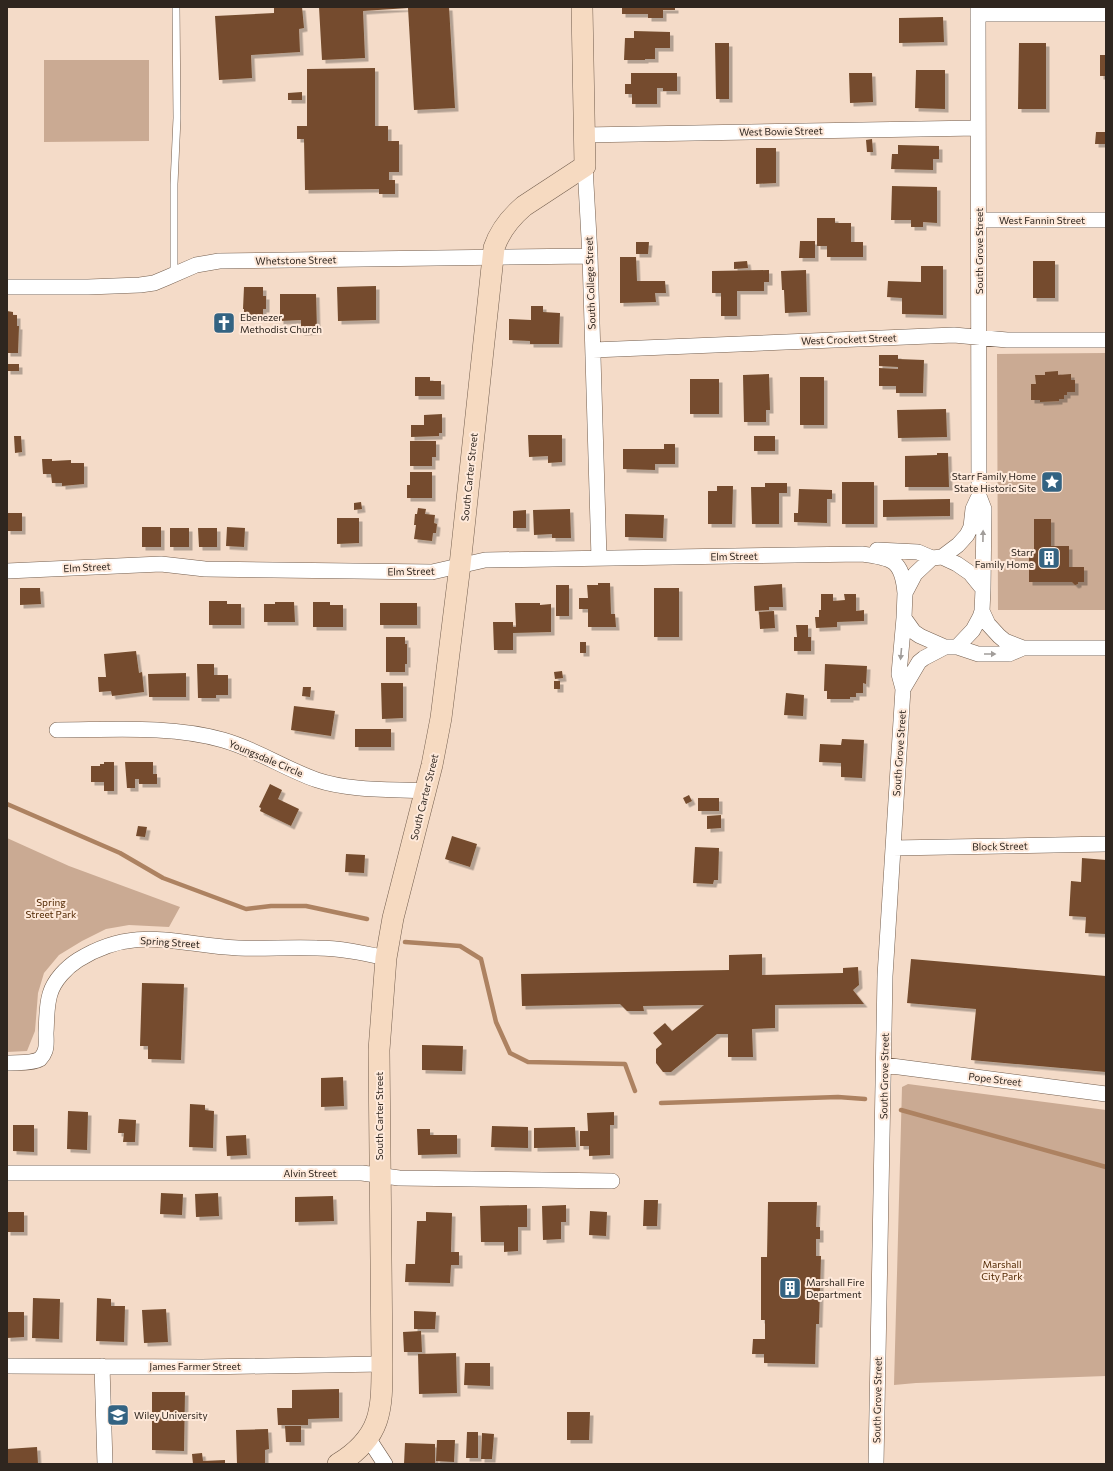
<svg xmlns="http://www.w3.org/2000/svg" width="1113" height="1471" font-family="Commissioner,sans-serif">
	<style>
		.green { fill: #caaa93 }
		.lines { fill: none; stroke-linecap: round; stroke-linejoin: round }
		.stream { stroke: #ad8261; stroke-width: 4.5 }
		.building { fill: #744c2d; filter: url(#shadow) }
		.lane-casing { stroke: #745f4f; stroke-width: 8 }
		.street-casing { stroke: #745f4f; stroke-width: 16 }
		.secondary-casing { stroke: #745f4f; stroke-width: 22 }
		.lane { stroke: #fff; stroke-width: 7 }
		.street { stroke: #fff; stroke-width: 15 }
		.secondary { stroke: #f6dac1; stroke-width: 21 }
		.oneway { fill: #a19d9a }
		.labels { text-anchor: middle; stroke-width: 4; stroke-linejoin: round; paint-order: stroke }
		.street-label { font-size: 10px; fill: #2f261f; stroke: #fee9da }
		.poi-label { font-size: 10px; fill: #2f261f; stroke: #fee9da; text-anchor: start }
		.park-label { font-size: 10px; fill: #512700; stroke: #fee9da }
	</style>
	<defs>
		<filter id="shadow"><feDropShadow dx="3.5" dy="3.5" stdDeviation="0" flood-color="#0004"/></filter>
	</defs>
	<rect width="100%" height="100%" fill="#f4dbc8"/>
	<path class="green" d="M44,60H149V141L44,142Z
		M1106,353V610H998L997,354Z
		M7,838L69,866L180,907L169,927L129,925L106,929L82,941L59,955L44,973L38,993L35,1031L27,1051L7,1052Z
		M908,1084L1106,1110V1376L916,1383L894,1385L902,1087Z"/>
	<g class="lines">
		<path class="stream" d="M7,804L120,853L163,878L246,909L271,906H306L367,919
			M405,942L460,946L481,959L496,1022L510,1053L528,1062L625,1064L635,1091
			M661,1103L838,1097L865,1099
			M901,1110L1106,1167"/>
	</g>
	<path class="building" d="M274,7H302L304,28L299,29L300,52L251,55L252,78L219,80L215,16L274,13Z
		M319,7H449L455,108L414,110L408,8L363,11L365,58L322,60Z
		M622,7H675V10H663V18H648V14H622Z
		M943,17L944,42L899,43V18Z
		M634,31L670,32V48H655V59H645V60H624L625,38H634Z
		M715,43H729V99H716Z
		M1019,43H1046V109H1018Z
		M1100,55H1106V76H1100Z
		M375,68V126H388V141H399V172H389V180H395V194H379V189L305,190L304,139H297V126H307V69Z
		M916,70H945V109L915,108Z
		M631,73H677V91H663V88H657V104H632V94H625V84H631Z
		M849,73H872L873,102L850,103Z
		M302,92V100H288V93Z
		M1096,132H1106V144H1095Z
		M872,139L873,152H867L866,140Z
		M898,145L939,146V159H933V170L891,169L892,154H898Z
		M756,148H776V183L756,184Z
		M892,186L937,187V223L923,222V227H911V220H891Z
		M817,218H835V223H851V242H863V257H827V246H817Z
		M800,241H815V258H799Z
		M636,242H649L648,254H636Z
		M620,257H636L637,281H665L666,293H655L656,302L620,303Z
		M747,261L748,268L734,269V262Z
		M1033,261H1055V298H1033Z
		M921,266H943V315L902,314V298L887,297L888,281L921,282Z
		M769,270V282H764V291H737V316H721V293H712V271Z
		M806,270L807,312L785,313L784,290H782L781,271Z
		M376,286V320L338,321L337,287Z
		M244,287H263V296H266V309H263V319H249V313H244V309H243Z
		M280,294H316L317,331L301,332V320L280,321Z
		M531,306H543V312L560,313L559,344H530V341L509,340V319L531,320Z
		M7,311L13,312V315H17V326H19L18,353H7Z
		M879,355H898V359L924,360L923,393H896V386H879V368L898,369V367L879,366Z
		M7,364H19V371H7Z
		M1058,371V375L1071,374V380H1075V392H1067V395H1064V399H1059V401L1040,402V400H1031V384H1036L1035,375H1045V372Z
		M769,374L770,410H766V422H744L743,375Z
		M415,377H430V381H441V396H415Z
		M800,377H824V425H800Z
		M690,379H719V414H690Z
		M946,409L947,437L898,438L897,410Z
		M442,414V433H439V436L411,437V425H424V415Z
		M528,435H562V462L548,463V456L529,457Z
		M14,436H21L22,452L15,453Z
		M754,436H775V451H754Z
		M410,441H436V457H432V466H410Z
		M664,444H675V464H655V470L623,469V449H664Z
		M937,453H948L949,487H905V456L937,455Z
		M42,459H52V461L71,460V463H84V484L62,486V483H52L51,474H43Z
		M410,472H432V498H407V485H410Z
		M842,482H874V524H842Z
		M765,483H787V493H779V524H752L751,487H765Z
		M717,486H733L732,524H708V491H717Z
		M799,489L832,490V499H827V523L794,522V513H798Z
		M950,499V516L883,517V500Z
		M361,502L362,509L354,510V503Z
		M418,508L426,509L425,514L435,515L434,523L437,524L436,533H433L432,541L414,539L416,525H414L415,514H417Z
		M570,509L571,538H552V534L534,535L533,510Z
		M526,510V528H513V511Z
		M7,513H22V531H7Z
		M625,514L664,515L663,538L625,537Z
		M337,518H359V543L337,544Z
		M1034,519H1051V546H1069V567H1084V582H1078V584L1075,585L1072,582H1029V549H1034Z
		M142,527H161V547H142Z
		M227,527L245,528L244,547L226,546Z
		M170,528H189V547H170Z
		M198,528H217V547H199Z
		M598,583H610L611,614H615L616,627H588V609H579V598H588L587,585H598Z
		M782,584L783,607H769V610L755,611L754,586Z
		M556,585H569V616H556Z
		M20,588H40L41,604L20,605Z
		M654,588H679V637H654Z
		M821,594H833V601L845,600L844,594H856V611L864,610V621L837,622V627L816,628L815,617H819V610H821Z
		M209,601H227V604H241V625H209Z
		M275,602H294L295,622H264V604H275Z
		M313,602H330V605H343V627H313Z
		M380,603H417V625H380Z
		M515,603H540V605L551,604V632L513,633V650H494L493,622H513V627H516Z
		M774,611L775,628L760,629L759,612Z
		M796,625H808V637H811V651H794V637H797Z
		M386,637H405V644H407V664H405V672H386Z
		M580,642H586V653H580Z
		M136,651L139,673L142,672L144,692L112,696L111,691L99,692L98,677H106L104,654Z
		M197,664H214V675H228V695H216V698H198Z
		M825,664L867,666L866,684L863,683V693H856V697H850V699H827V691H824Z
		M562,671L563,678L555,679L554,672Z
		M186,673V697H149L148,674Z
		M554,681H560V689H554Z
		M381,683H403V718L382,719Z
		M303,687H311L310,697L302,696Z
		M786,693L804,695L803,716L784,715Z
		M294,706L335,711L331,736L291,730Z
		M355,729H391V747H355Z
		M842,739L864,740L862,778L841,777V763L819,762L820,744L841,745Z
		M104,762H114V791H104V782H91V766H100V764H104Z
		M125,762H153V774H157V784H139V779H135V788H127Z
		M270,784L282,790L278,799L299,809L291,826L260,811L261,808L259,807Z
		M689,795L692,801L686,804L683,798Z
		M698,798H719V811H698Z
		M721,815V828L707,829V816Z
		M138,826L147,827L145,837L136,836Z
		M452,836L477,844L470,867L445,859Z
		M695,847L719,848L718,880H714L713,884L693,883Z
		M346,854L365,855L364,873L345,872Z
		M1082,858L1106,860V934L1085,933L1086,917L1069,916L1071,881L1081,882Z
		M762,954V975L843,973V968L858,967L859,985L853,990L864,1004L775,1005V1028L752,1029L753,1057H728V1034H717L671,1072H663L656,1063V1049L662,1044L653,1033L665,1023L672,1031L704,1005L643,1006L644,1011H627L620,1004L522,1006L521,974L729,970V955Z
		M911,959L1106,976L1105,996L1106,997V1072L971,1060L976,1009L907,1003Z
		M142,983L184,984L181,1060L148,1059V1046H140Z
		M422,1045L463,1046L462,1071L422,1070Z
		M343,1077L344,1106L321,1107V1078Z
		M190,1104L205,1105V1110L214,1111L213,1148L189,1147Z
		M68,1111L88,1112L87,1150L67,1149Z
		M614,1112V1125H610V1155L589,1156V1146H580V1131H588L587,1113Z
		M119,1119L136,1120L135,1142H123L124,1133H118Z
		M13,1125H34V1152L13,1151Z
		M492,1126L528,1127V1148L491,1147Z
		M575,1127L576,1147L534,1148V1128Z
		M417,1129H430V1135H457V1154L418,1155Z
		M246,1135L247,1155L227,1156L226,1136Z
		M161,1193L183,1194L182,1215L160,1214Z
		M218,1193L219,1216L196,1217L195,1194Z
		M333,1196L334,1221L295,1222V1197Z
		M644,1200H658L657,1226H643Z
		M768,1202H817L816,1227H820V1239H816V1256H821L819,1324H816L815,1364L764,1363V1354H752L753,1339H765V1320H761V1257H767Z
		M527,1205V1227H518V1251L504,1252V1242H481L480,1206Z
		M566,1205V1222H561V1239L543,1240L542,1206Z
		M590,1211L607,1212L606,1236L589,1235Z
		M7,1212H24V1232H7Z
		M426,1212L452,1213L451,1252H459V1265H451L450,1283L405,1282L406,1264H415L417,1221H426Z
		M33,1298L60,1299L59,1339L32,1338Z
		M97,1298L111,1299V1306H125L124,1342L96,1341Z
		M166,1309L168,1342L144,1343L142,1310Z
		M414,1311L436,1312L435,1329H414Z
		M7,1312H24V1337L7,1338Z
		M421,1331L422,1352H404L403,1332Z
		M456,1353L457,1393L419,1394L418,1354Z
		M465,1363H490V1386L464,1385Z
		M339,1389V1418L308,1419V1425H278L277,1408H292V1390Z
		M152,1392H185L184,1451L152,1450Z
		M567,1412H590L589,1440H567Z
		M285,1426H301V1442H286Z
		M268,1429L269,1449L265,1450V1463L237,1464L236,1430Z
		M467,1432H478V1458H466Z
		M482,1433L494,1434L492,1459H481Z
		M437,1440H455L454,1462L436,1461Z
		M405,1443L435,1444V1464H404Z
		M37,1447L38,1464H7V1449Z
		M202,1453L203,1461L225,1460V1464H193L192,1454Z"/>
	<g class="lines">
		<g class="lane-casing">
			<path id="lane" d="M174,275V184L177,118L176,7"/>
		</g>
		<g class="street-casing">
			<path id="street" d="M978,7L979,496
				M978,14H1106
				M584,135L978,128
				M585,166L590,256L599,558
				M978,220H1106
				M7,287H88L140,285L154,283L166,278L196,265L219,261L590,256
				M593,350L954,335L1007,340H1106
				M877,550L918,552L932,558
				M942,557L958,545L967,535L971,527L973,509L979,496L984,509L983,589
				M7,571L161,564L205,569L432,572L485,560L862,554C893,558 902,560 905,593
				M982,611L988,624L999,636L1005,641L1023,648H1106
				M957,647L973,630L980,617L982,611L983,589L970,573L957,564L942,557L932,558L915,574L905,593L904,618L914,632L920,636L945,647H957L978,654H1009L1023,648
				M903,689L919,662L924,658L945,647
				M57,730C110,730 171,725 223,740C256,749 285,769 317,780C350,791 391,789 426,791
				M893,848L1106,844
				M7,1063C17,1062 31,1064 40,1059C42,1057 44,1054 45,1051C47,1046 46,1039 46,1033C47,1020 46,1007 50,994C54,980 67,967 78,960C136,924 177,945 238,948C264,949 290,947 317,948C340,948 363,953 386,958
				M884,1065L1106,1094
				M7,1173H362L399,1178L612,1181
				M7,1366L202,1367L382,1364
				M102,1366L105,1464
				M368,1438L385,1464
				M876,1464L885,976L903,689L899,674L904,618"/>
		</g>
		<g class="secondary-casing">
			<path id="secondary" d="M338,1464C382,1437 382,1410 382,1364L379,1050L386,958L393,918L432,765L441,718L460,565L494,248C500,230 510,218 524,206L585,166L582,7"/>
		</g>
		<use href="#lane" class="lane"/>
		<use href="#street" class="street"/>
		<use href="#secondary" class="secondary"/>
	</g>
	<defs><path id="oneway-solid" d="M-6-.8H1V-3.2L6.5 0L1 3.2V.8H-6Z"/></defs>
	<g class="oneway">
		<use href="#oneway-solid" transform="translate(983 536) rotate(-89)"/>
		<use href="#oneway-solid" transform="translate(901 654) rotate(95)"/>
		<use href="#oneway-solid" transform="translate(990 654)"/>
	</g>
	<defs>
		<g id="church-square" transform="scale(1.15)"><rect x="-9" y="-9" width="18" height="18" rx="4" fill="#336382" stroke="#fee9da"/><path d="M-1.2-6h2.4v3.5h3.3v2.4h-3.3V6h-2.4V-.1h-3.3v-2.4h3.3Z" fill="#fff"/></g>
		<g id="sight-square" transform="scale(1.15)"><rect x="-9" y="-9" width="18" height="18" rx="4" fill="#336382" stroke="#fee9da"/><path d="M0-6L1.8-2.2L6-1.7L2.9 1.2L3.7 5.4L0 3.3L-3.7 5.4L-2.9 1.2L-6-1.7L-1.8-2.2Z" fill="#fff"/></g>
		<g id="building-square" transform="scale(1.15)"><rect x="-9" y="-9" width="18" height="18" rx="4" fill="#336382" stroke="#fee9da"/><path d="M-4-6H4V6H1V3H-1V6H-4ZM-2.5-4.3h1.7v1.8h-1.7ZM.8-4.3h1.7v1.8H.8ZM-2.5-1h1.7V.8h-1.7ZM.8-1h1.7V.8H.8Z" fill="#fff"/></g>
		<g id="university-square" transform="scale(1.15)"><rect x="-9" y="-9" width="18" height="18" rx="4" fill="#336382" stroke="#fee9da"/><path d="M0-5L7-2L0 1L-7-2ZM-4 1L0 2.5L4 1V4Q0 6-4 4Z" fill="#fff"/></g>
	</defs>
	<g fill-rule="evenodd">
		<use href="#church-square" x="224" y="323"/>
		<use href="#sight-square" x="1052" y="482"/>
		<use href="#building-square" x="1049" y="558"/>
		<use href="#building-square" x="790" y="1288"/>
		<use href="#university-square" x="118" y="1415"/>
	</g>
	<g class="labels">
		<g class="street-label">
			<text transform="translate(781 131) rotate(-1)" y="4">West Bowie Street</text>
			<text x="1042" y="224">West Fannin Street</text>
			<text transform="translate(979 251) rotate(-90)" y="4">South Grove Street</text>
			<text transform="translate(296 260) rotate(-1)" y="4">Whetstone Street</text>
			<text transform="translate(590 283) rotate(-92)" y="4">South College Street</text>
			<text transform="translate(849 339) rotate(-2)" y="4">West Crockett Street</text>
			<text transform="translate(469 477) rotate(-84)" y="4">South Carter Street</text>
			<text transform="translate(734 556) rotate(-1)" y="4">Elm Street</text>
			<text transform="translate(87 567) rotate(-3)" y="4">Elm Street</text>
			<text transform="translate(411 571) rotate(-1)" y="4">Elm Street</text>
			<text transform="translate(899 753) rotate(-86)" y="4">South Grove Street</text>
			<text transform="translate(266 758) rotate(23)" y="4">Youngsdale Circle</text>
			<text transform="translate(424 797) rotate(-76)" y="4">South Carter Street</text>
			<text transform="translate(1000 846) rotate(-1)" y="4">Block Street</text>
			<text transform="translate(170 942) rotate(4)" y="4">Spring Street</text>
			<text transform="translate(884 1076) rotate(-89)" y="4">South Grove Street</text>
			<text transform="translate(995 1079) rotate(7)" y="4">Pope Street</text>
			<text transform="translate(379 1116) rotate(-90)" y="4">South Carter Street</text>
			<text x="310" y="1177">Alvin Street</text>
			<text x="195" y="1370">James Farmer Street</text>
			<text transform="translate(877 1400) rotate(-89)" y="4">South Grove Street</text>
		</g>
		<g class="poi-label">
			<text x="240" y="321">Ebenezer<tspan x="240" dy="12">Methodist Church</tspan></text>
			<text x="1036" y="480" text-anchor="end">Starr Family Home<tspan x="1036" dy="12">State Historic Site</tspan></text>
			<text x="1034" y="556" text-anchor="end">Starr<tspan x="1034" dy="12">Family Home</tspan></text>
			<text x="806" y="1286">Marshall Fire<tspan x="806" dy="12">Department</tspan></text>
			<text x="134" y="1419">Wiley University</text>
		</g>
		<g class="park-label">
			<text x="51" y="906">Spring<tspan x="51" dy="12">Street Park</tspan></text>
			<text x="1002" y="1268">Marshall<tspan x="1002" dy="12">City Park</tspan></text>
		</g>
	</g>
	<rect width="1113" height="1471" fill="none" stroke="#2f261f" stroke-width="16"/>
</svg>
